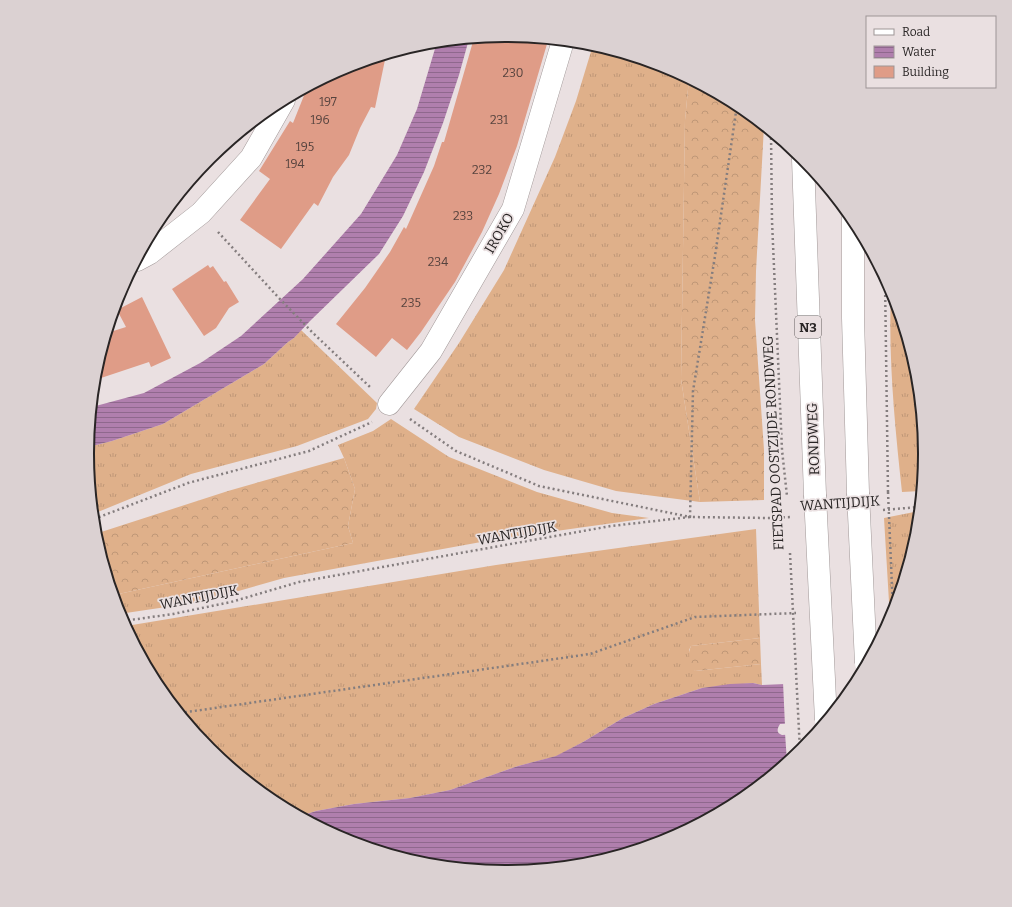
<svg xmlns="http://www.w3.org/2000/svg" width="1012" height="907" font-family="Bitter,serif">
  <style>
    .grass { fill: url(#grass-tufts) }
    .forest { fill: url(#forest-crowns) }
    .water { fill: url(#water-rules) }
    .pier { fill: #eae0e1 }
    .building { fill: #df9c87 }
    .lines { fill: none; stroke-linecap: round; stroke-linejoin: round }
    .minor-casing { stroke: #a19898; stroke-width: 23 }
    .major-casing { stroke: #a19898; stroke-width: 23 }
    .path { stroke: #847d7e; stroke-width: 2.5; stroke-dasharray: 2 3; stroke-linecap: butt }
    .minor { stroke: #fff; stroke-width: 22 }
    .major { stroke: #fff; stroke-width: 22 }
    .major-bridge-casing { stroke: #a19898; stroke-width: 23; stroke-linecap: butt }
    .path-bridge { stroke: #847d7e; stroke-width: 2.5; stroke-dasharray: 2 3; stroke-linecap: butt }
    .major-bridge { stroke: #fff; stroke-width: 22 }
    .labels { text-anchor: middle; stroke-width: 3.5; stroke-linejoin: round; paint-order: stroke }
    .number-label { font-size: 12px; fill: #56433e }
    .shield { fill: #eae0e1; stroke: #635d5d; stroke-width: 1 }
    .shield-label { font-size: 13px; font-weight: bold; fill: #292525 }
    .street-label { font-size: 14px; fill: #292525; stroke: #eae0e1 }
    .rim { fill: none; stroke: #292525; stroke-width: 2 }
  </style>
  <defs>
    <pattern id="grass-tufts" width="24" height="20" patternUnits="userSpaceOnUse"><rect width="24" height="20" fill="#dfb08a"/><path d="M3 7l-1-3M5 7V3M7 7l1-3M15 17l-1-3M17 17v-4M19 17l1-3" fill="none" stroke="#bf9777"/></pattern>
    <pattern id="forest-crowns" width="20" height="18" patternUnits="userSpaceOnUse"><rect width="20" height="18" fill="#dfb08a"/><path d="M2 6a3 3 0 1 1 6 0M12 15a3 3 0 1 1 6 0" fill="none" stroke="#bf9777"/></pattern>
    <pattern id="water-rules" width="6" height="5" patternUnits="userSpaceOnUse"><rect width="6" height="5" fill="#b07fad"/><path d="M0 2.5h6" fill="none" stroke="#8f688d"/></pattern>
  </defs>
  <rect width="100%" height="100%" fill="#eae0e1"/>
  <!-- grass -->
  <path class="grass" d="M 593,45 L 666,67 L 689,79 L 685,120 L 681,379 L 700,502 L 616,491 L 544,470 L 459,437 L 414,409 L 459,343 L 504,270 L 555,157 L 576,101 Z
    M 891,291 L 917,372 L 924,454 L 921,491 L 902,492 C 895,426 888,358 891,291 Z
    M 301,330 L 377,403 L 376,409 L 368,419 L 297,446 L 191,474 L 93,514 L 88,453 L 88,447 L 112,441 L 163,424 L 264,364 L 288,342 L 294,338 Z
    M 391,419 L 449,457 L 537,492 L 612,513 L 649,518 L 492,540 L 284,578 L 200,602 L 119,614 L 114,595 L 353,543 L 348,526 L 355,489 L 344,458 L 338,445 L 373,431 Z
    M 919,511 L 916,535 L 893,614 L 890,619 L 884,518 Z
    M 756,529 L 760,638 L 691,646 L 689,650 L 695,671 L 761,664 L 762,685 L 753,683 L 702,688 L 654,704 L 623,718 L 583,742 L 557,756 L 518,766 L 450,790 L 410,798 L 354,804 L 316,811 L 301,816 L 273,801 L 210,749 L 158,686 L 126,626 L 496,565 Z"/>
  <!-- forest -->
  <path class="forest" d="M 689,79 L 739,106 L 764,126 L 756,271 L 755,320 L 764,450 L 764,500 L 700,502 L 681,379 L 685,120 Z
    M 344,458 L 355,489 L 348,526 L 353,543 L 114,595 L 95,534 L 228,491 Z
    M 760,638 L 761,664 L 695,671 C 690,664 687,654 691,646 Z"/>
  <!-- water -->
  <path class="water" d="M 469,39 L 459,75 L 443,123 L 424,172 L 403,216 L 379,254 L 310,321 L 294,338 L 288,342 L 264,364 L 163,424 L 112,441 L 88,447 L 92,407 L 144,393 L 202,362 L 241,336 L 303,279 L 361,214 L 397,155 L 417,109 L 437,42 Z
    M 753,683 L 762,685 L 785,684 L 854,686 L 824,722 L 780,724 C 777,729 776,733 782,735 L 815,733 L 802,750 L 738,802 L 666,840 L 587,864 L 506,872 L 424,864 L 346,840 L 301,816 L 316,811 L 354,804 L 410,798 L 450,790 L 518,766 L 556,756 L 583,742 L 623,718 L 654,704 L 702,688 L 730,684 Z"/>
  <!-- pier -->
  <path class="pier" d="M 858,679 L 854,686 L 822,724 L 785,726 L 783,682 Z
    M 816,732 L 802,750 L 787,762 L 785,733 Z"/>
  <!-- building -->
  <path class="building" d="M 506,35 L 520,36 L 547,44 L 517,146 L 499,194 L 482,232 L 455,282 L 421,332 L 407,350 L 392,338 L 376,357 L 336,324 L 365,288 L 390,252 L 404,227 L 406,229 L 434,166 L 442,142 L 444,142 L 474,38 Z
    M 386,55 L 375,108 L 371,107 L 360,128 L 349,155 L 333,177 L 318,206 L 314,203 L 281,249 L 240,220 L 270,179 L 259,171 L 290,121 L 293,123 L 307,88 L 346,67 Z
    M 208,265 L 210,268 L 213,266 L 224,282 L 226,281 L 239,302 L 229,308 L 216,328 L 204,336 L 172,289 Z
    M 142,297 L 171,358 L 151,367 L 149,362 L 95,380 L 96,372 L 107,333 L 126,327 L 117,310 Z"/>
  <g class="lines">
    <!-- minor casing -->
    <g class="minor-casing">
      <path id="minor" d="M 137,260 L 150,253 L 201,213 L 251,158 L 284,100
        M 389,404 L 431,351 L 513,209 L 563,41"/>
    </g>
    <!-- major casing -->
    <g class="major-casing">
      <path id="major" d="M 803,159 L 815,495
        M 853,219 L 853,318 L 858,493"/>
    </g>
    <!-- path -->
    <path class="path" d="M 771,133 L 772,221 L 782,450 L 787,496
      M 218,232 L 278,297 L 313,333 L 370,387
      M 885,280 L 888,492
      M 410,419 L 456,451 L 539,486 L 690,517 L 693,391 L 715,256 L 737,105
      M 883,510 L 919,507
      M 94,519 L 188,483 L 309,451 L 372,422
      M 123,621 L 173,614 L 231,602 L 299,582 L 611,526 L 690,517 L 769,518 L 791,517
      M 180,713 L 590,654 L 695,617 L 796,613"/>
    <!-- minor -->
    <use href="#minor" class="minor"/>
    <!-- major -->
    <use href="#major" class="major"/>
    <!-- major-bridge casing -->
    <g class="major-bridge-casing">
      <path id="major-bridge" d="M 858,493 L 866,663
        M 815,495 L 826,720"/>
    </g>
    <!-- path-bridge -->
    <path class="path-bridge" d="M 888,492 L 893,611
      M 790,553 L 800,751"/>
    <!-- major-bridge -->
    <use href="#major-bridge" class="major-bridge"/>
  </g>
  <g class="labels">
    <!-- number labels -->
    <g class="number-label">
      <text x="513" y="77">230</text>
      <text x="328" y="106">197</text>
      <text x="320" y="124">196</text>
      <text x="499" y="124">231</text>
      <text x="305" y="151">195</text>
      <text x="295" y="168">194</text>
      <text x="482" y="174">232</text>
      <text x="463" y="220">233</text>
      <text x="438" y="266">234</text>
      <text x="411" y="307">235</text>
    </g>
    <!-- shield labels -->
    <rect class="shield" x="795" y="316" width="26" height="22" rx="3"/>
    <g class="shield-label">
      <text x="808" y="332">N3</text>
    </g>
    <!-- street labels -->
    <g class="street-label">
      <text transform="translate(499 233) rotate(-60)" y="5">IROKO</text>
      <text transform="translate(813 439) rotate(-92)" y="5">RONDWEG</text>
      <text transform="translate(773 443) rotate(-93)" y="5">FIETSPAD OOSTZIJDE RONDWEG</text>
      <text transform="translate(840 503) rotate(-4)" y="5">WANTIJDIJK</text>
      <text transform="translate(517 533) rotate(-10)" y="5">WANTIJDIJK</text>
      <text transform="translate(199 597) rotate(-11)" y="5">WANTIJDIJK</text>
    </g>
  </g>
  <!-- crop -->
  <path d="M0 0H1012V907H0ZM505 42H507A411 411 0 0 1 918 453V454A411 411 0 0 1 507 865H505A411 411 0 0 1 94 454V453A411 411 0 0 1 505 42Z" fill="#dbd1d2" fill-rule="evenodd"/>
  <path class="rim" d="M505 42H507A411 411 0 0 1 918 453V454A411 411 0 0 1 507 865H505A411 411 0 0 1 94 454V453A411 411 0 0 1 505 42Z"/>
  <!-- legend -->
  <rect x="866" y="16" width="130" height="72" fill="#eae0e1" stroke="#9d9596"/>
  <rect x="874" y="29" width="20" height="6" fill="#ffffff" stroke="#9d9596"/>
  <text x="902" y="36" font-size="12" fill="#292525">Road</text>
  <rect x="874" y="46" width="20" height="12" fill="url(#water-rules)" stroke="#9d9596"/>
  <text x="902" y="56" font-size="12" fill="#292525">Water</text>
  <rect x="874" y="66" width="20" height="12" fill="#df9c87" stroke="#9d9596"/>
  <text x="902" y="76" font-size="12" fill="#292525">Building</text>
</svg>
